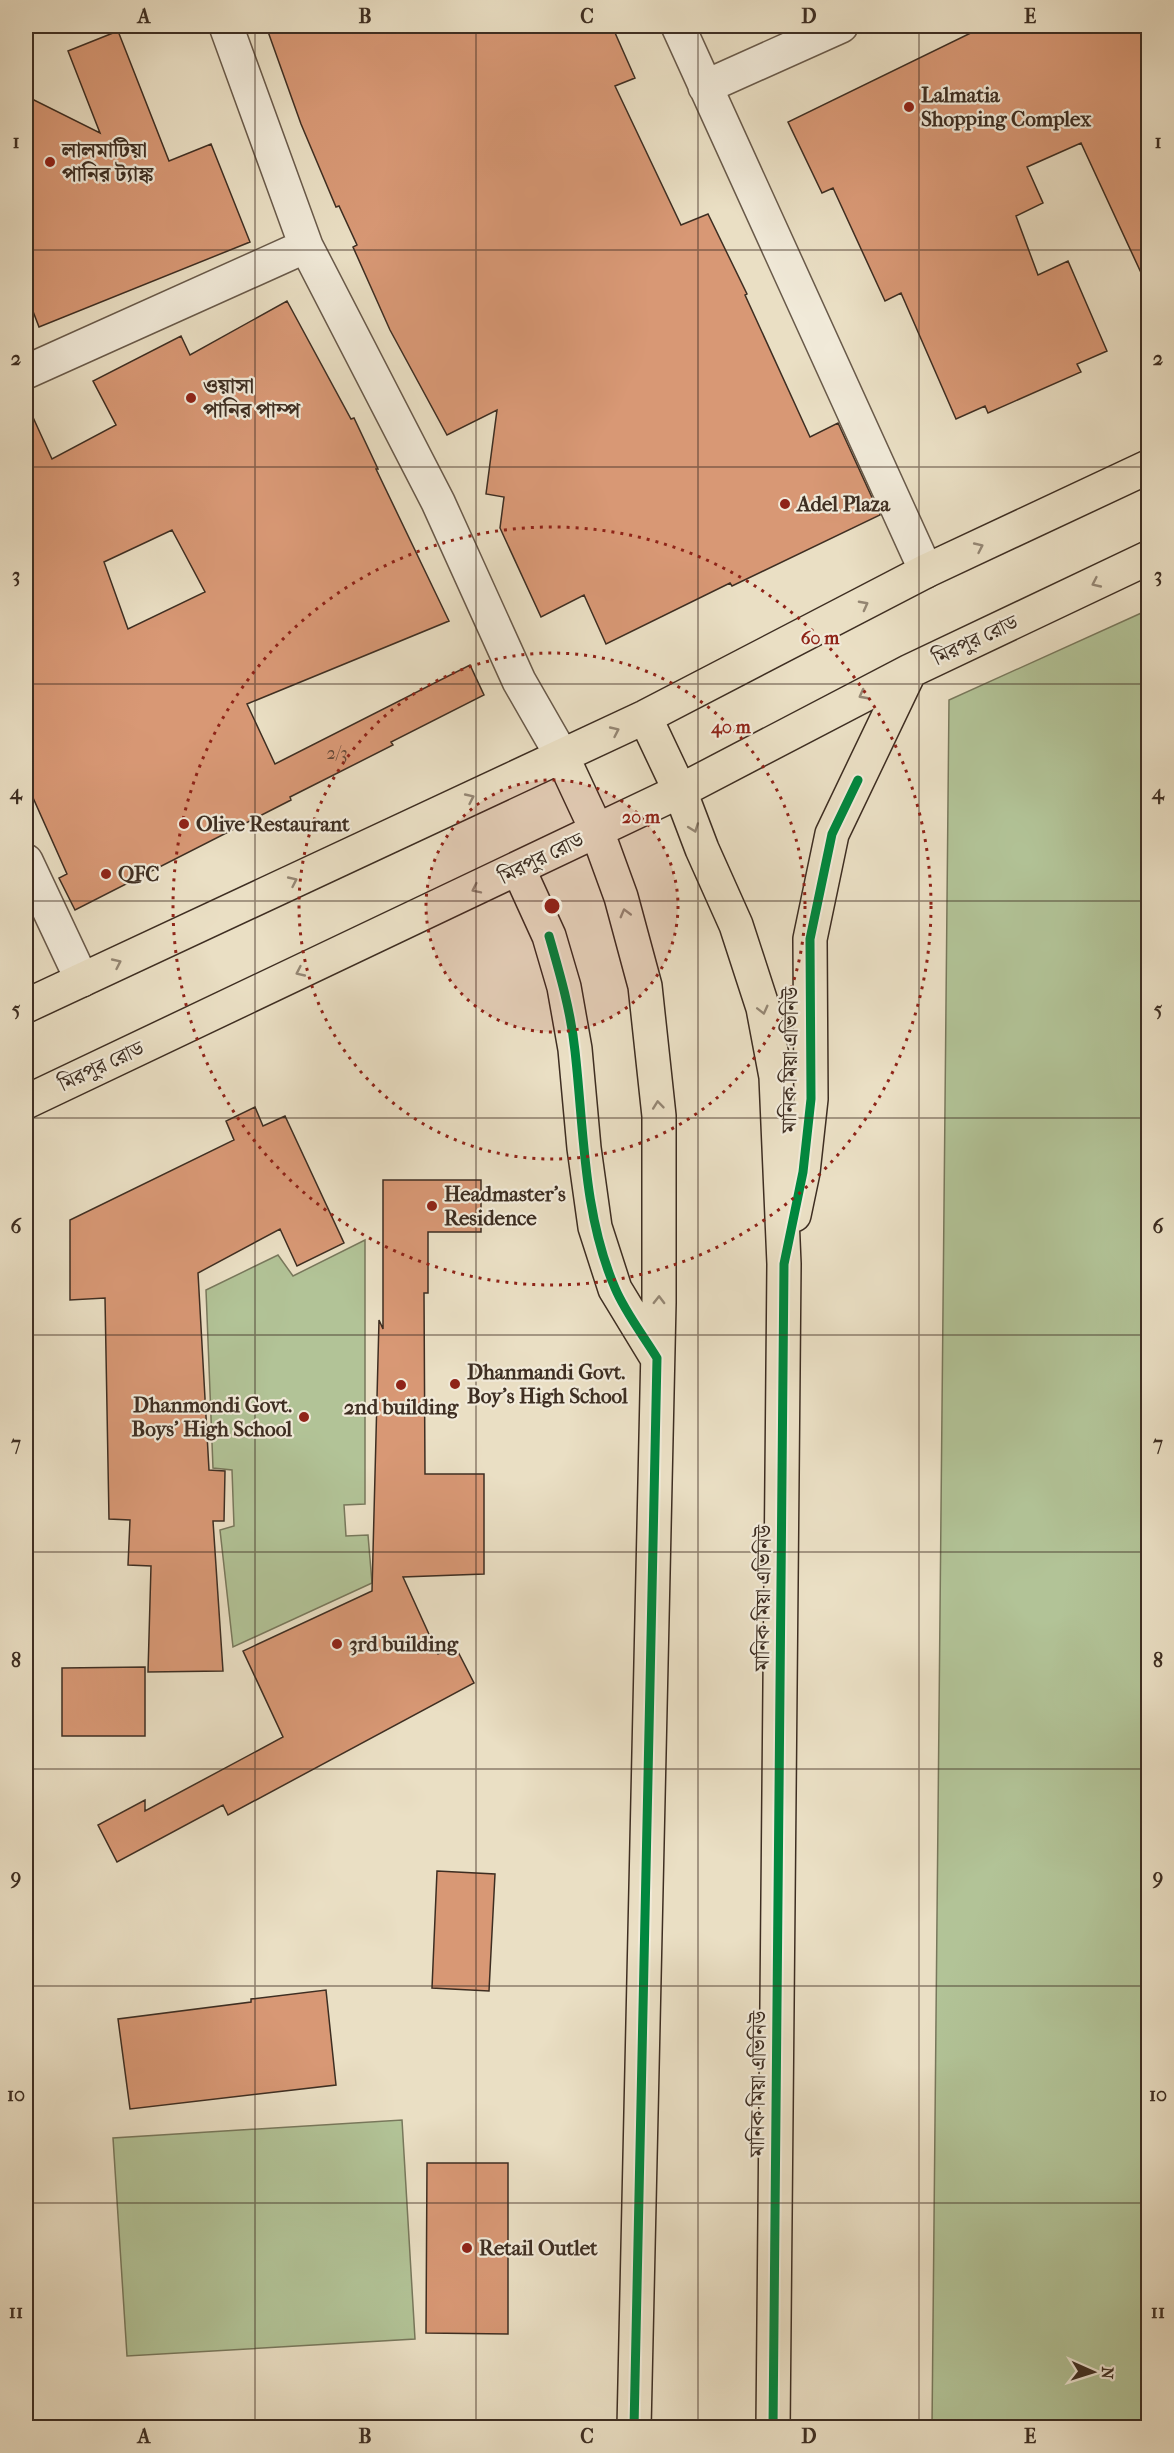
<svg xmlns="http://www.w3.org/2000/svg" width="1174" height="2453" font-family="'IM FELL French Canon','Noto Serif Bengali',serif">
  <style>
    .green { fill: #b2c397; stroke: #78785c; stroke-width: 1.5 }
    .building { fill: #d89875; stroke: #3e2e22; stroke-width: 1.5; fill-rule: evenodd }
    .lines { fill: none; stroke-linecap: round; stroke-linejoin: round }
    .minor-casing { stroke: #695a4a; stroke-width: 36 }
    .highway-casing { stroke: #3e2e22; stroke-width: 36 }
    .minor { stroke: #f1ead9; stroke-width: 33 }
    .highway { stroke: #eadfc4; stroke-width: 33 }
    .cycleway-casing { stroke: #f1ead9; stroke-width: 13 }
    .cycleway { stroke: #00873e; stroke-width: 9 }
    .oneway { stroke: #948673 }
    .grid { fill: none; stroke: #3e2e22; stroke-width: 1.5; stroke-opacity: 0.55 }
    .ring { fill: none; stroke: #8f2418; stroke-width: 3; stroke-dasharray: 3 6 }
    .poi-dot { fill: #8f2418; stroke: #f1ead9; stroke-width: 2 }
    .labels { text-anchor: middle; stroke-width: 4.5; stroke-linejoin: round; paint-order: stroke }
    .number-label { font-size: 18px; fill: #644837 }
    .poi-label { font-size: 21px; font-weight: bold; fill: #3e2e22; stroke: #f1ead9; text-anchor: start }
    .street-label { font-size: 21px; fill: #3e2e22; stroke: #f1ead9 }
    .centre { fill: #8f2418; stroke: #f1ead9; stroke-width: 3 }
    .ring-label { font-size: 18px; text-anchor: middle; font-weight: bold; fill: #8f2418; stroke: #f1ead9; stroke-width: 4.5; stroke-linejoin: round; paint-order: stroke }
    .neatline { fill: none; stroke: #3e2e22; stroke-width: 2 }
    .grid-label { font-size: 20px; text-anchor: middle; font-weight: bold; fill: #3e2e22 }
  </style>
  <rect width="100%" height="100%" fill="#eadfc4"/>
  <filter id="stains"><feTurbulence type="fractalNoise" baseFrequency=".00333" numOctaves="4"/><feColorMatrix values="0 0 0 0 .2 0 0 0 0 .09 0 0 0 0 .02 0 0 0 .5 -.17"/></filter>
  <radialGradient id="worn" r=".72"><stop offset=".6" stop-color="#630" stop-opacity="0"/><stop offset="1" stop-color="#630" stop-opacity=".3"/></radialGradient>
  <!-- green -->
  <path class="green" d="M 1148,610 L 1148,2427 L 932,2427 L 949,700 Z
    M 365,1240 L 365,1504 L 344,1505 L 346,1536 L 368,1535 L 372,1583 L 233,1647 L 220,1530 L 234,1526 L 232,1470 L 213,1468 L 206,1290 L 278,1255 L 293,1276 Z
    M 402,2120 L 415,2339 L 127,2356 L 113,2138 Z"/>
  <!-- building -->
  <path class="building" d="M 266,26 L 612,26 L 635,78 L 615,86 L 681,225 L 708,214 L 747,294 L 745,295 L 810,437 L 838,423 L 880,515 L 732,586 L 730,583 L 606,644 L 584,595 L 541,617 L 500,528 L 504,497 L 486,494 L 497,410 L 447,435 L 390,330 L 353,247 L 357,245 L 339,206 L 336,207 L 301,124 Z
    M 985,26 L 1149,26 L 1149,290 L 1081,143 L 1027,167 L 1043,203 L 1016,216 L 1038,275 L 1068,261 L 1107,351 L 1077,364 L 1081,372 L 988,413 L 985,406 L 956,419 L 901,293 L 885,301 L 833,188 L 822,193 L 788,122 Z
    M 118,31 L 169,161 L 211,144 L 250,242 L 39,327 L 26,293 L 26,96 L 100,133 L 68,51 Z
    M 287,301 L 351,419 L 354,418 L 378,469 L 376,469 L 449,621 L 247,704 L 275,764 L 470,665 L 484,695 L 391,742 L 393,745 L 290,797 L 291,800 L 75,910 L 59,878 L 67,874 L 26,782 L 26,402 L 52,459 L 116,425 L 93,381 L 181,336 L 190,355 ZM 172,530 L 205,592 L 128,629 L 104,562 Z
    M 255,1107 L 263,1126 L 285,1116 L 344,1243 L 297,1266 L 280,1229 L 198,1273 L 209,1470 L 225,1471 L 224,1521 L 213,1521 L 223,1671 L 148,1672 L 151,1566 L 128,1565 L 130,1520 L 109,1519 L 105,1298 L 70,1300 L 70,1220 L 234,1140 L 226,1121 Z
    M 383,1180 L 481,1180 L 481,1232 L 428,1232 L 428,1293 L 424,1293 L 425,1474 L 484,1474 L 484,1574 L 403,1577 L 438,1654 L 455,1646 L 474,1683 L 228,1815 L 223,1805 L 117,1862 L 98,1825 L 145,1800 L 145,1811 L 283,1737 L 243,1651 L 372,1591 L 379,1320 L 383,1329 Z
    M 145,1667 L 145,1736 L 62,1736 L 62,1668 Z
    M 437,1871 L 495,1874 L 489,1991 L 432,1988 Z
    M 326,1990 L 336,2085 L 130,2109 L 118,2019 L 251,2002 L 251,1999 Z
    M 427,2163 L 508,2163 L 508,2334 L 426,2333 Z"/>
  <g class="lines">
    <!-- minor casing -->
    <g class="minor-casing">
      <path id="minor" d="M 226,26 L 306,246 L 438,502 L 519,681 L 562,756
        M 678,26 L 926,571
        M 705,87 L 841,26
        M 26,372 L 306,246
        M 26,861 L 82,980"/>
    </g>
    <!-- highway casing -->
    <g class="highway-casing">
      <path id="highway" d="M 645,717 L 680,791 L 702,849 L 736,925 L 763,1008 L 776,1077 L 784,1264 L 773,2428
        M 562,756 L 597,831 L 621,897 L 645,986 L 659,1116 L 659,1303 L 634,2428
        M 518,868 L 549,936 L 564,987 L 575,1049 L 584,1148 L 595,1227 L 615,1289 L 657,1358
        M 26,1006 L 645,717 L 926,571 L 1148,467
        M 26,1102 L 680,791 L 910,671 L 1148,558
        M 794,1215 L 803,1172 L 811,1099 L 810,939 L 832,834 L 910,671"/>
    </g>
    <!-- minor -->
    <use href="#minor" class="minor"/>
    <!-- highway -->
    <use href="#highway" class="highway"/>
    <!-- cycleway casing -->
    <g class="cycleway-casing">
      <path id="cycleway" d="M 549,936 C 560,974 571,1012 575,1051 C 584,1130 583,1214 615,1288 C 625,1312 643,1335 657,1358 L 634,2428
        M 773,2428 L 784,1264 L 803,1172 L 811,1099 L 810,939 L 832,834 L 858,780"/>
    </g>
    <!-- cycleway -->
    <use href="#cycleway" class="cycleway"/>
  </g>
  <!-- one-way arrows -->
  <defs><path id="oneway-chevron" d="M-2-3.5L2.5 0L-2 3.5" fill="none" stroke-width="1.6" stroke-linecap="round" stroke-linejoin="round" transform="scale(1.5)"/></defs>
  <g class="oneway">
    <use href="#oneway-chevron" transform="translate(979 547) rotate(-25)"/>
    <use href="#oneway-chevron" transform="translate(1096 583) rotate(155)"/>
    <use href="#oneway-chevron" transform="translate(864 605) rotate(-28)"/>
    <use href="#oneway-chevron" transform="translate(863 695) rotate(152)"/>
    <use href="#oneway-chevron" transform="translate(615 731) rotate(-25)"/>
    <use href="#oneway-chevron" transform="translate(470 798) rotate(-25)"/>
    <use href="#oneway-chevron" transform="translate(694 828) rotate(70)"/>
    <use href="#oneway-chevron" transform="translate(293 881) rotate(-25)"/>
    <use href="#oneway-chevron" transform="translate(476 889) rotate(154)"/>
    <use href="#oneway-chevron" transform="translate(625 913) rotate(-105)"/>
    <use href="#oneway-chevron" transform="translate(117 963) rotate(-25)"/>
    <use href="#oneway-chevron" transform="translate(300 972) rotate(155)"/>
    <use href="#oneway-chevron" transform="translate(763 1010) rotate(76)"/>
    <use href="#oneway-chevron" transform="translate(658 1105) rotate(-96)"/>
    <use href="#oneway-chevron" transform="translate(659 1300) rotate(-89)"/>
  </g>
  <!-- grid -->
  <path class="grid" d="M 255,26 L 255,2428M 476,26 L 476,2428M 698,26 L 698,2428M 919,26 L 919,2428M 26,250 L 1148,250M 26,467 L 1148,467M 26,684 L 1148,684M 26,901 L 1148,901M 26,1118 L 1148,1118M 26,1335 L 1148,1335M 26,1552 L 1148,1552M 26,1769 L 1148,1769M 26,1986 L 1148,1986M 26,2203 L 1148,2203"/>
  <!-- distance rings -->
  <circle cx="552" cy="906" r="126" fill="#8f2418" fill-opacity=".12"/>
  <g class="ring">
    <circle cx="552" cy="906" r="126"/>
    <circle cx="552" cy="906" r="253"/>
    <circle cx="552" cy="906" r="379"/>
  </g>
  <!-- markers -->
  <g class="poi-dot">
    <circle cx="909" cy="107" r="6"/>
    <circle cx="50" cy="162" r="6"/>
    <circle cx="191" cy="398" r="6"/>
    <circle cx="785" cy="504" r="6"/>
    <circle cx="184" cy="824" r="6"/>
    <circle cx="106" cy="874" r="6"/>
    <circle cx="432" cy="1206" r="6"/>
    <circle cx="455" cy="1384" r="6"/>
    <circle cx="401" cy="1385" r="6"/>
    <circle cx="304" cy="1417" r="6"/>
    <circle cx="337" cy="1644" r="6"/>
    <circle cx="467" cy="2248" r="6"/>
  </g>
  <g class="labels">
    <!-- number labels -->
    <g class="number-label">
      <text x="337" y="759">2/3</text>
    </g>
    <!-- poi labels -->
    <g class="poi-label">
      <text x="921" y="102">Lalmatia<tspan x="921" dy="24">Shopping Complex</tspan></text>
      <text x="62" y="157">লালমাটিয়া<tspan x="62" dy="24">পানির ট্যাঙ্ক</tspan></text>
      <text x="203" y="393">ওয়াসা<tspan x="203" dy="24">পানির পাম্প</tspan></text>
      <text x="797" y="511">Adel Plaza</text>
      <text x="196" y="831">Olive Restaurant</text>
      <text x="118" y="881">QFC</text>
      <text x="444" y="1201">Headmaster's<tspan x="444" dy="24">Residence</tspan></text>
      <text x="467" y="1379">Dhanmandi Govt.<tspan x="467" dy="24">Boy's High School</tspan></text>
      <text x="292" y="1412" text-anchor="end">Dhanmondi Govt.<tspan x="292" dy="24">Boys' High School</tspan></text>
      <text x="401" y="1414" text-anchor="middle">2nd building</text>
      <text x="349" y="1651">3rd building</text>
      <text x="479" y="2255">Retail Outlet</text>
    </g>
    <!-- street labels -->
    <g class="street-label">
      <text transform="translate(975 640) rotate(-25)" y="7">মিরপুর রোড</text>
      <text transform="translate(541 858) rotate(-26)" y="7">মিরপুর রোড</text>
      <text transform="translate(790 1060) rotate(-89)" y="7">মানিক মিয়া এভিনিউ</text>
      <text transform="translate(101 1066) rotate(-25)" y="7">মিরপুর রোড</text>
      <text transform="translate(763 1598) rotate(-89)" y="7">মানিক মিয়া এভিনিউ</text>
      <text transform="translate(758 2084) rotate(-89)" y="7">মানিক মিয়া এভিনিউ</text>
    </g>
  </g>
  <circle cx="552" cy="906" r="9" class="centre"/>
  <g class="ring-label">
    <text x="820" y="644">60 m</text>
    <text x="731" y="733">40 m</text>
    <text x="641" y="823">20 m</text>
  </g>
  <!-- margin -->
  <rect width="1174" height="2453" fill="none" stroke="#eadfc4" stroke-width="66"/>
  <!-- north arrow -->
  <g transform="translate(1093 2372) rotate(93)" stroke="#f1ead9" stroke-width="4.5" paint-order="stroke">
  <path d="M0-4.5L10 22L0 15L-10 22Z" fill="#3e2e22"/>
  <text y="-9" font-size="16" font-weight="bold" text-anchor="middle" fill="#3e2e22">N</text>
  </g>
  <rect x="33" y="33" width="1108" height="2387" class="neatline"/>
  <g class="grid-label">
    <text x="144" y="23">A</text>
    <text x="365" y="23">B</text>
    <text x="587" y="23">C</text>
    <text x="809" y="23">D</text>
    <text x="1030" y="23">E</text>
    <text x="16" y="148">1</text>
    <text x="1158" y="148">1</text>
    <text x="16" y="365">2</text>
    <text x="1158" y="365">2</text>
    <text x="16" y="582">3</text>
    <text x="1158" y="582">3</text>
    <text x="16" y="799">4</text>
    <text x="1158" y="799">4</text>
    <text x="16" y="1016">5</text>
    <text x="1158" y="1016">5</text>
    <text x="16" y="1233">6</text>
    <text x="1158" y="1233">6</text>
    <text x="16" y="1450">7</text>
    <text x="1158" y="1450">7</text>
    <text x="16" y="1667">8</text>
    <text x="1158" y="1667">8</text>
    <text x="16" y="1884">9</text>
    <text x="1158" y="1884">9</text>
    <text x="16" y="2101">10</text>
    <text x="1158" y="2101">10</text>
    <text x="16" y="2318">11</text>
    <text x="1158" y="2318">11</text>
    <text x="144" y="2443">A</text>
    <text x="365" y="2443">B</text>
    <text x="587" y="2443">C</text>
    <text x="809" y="2443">D</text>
    <text x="1030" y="2443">E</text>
  </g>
  <rect width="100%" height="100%" filter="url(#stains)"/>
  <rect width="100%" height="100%" fill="url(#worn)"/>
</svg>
